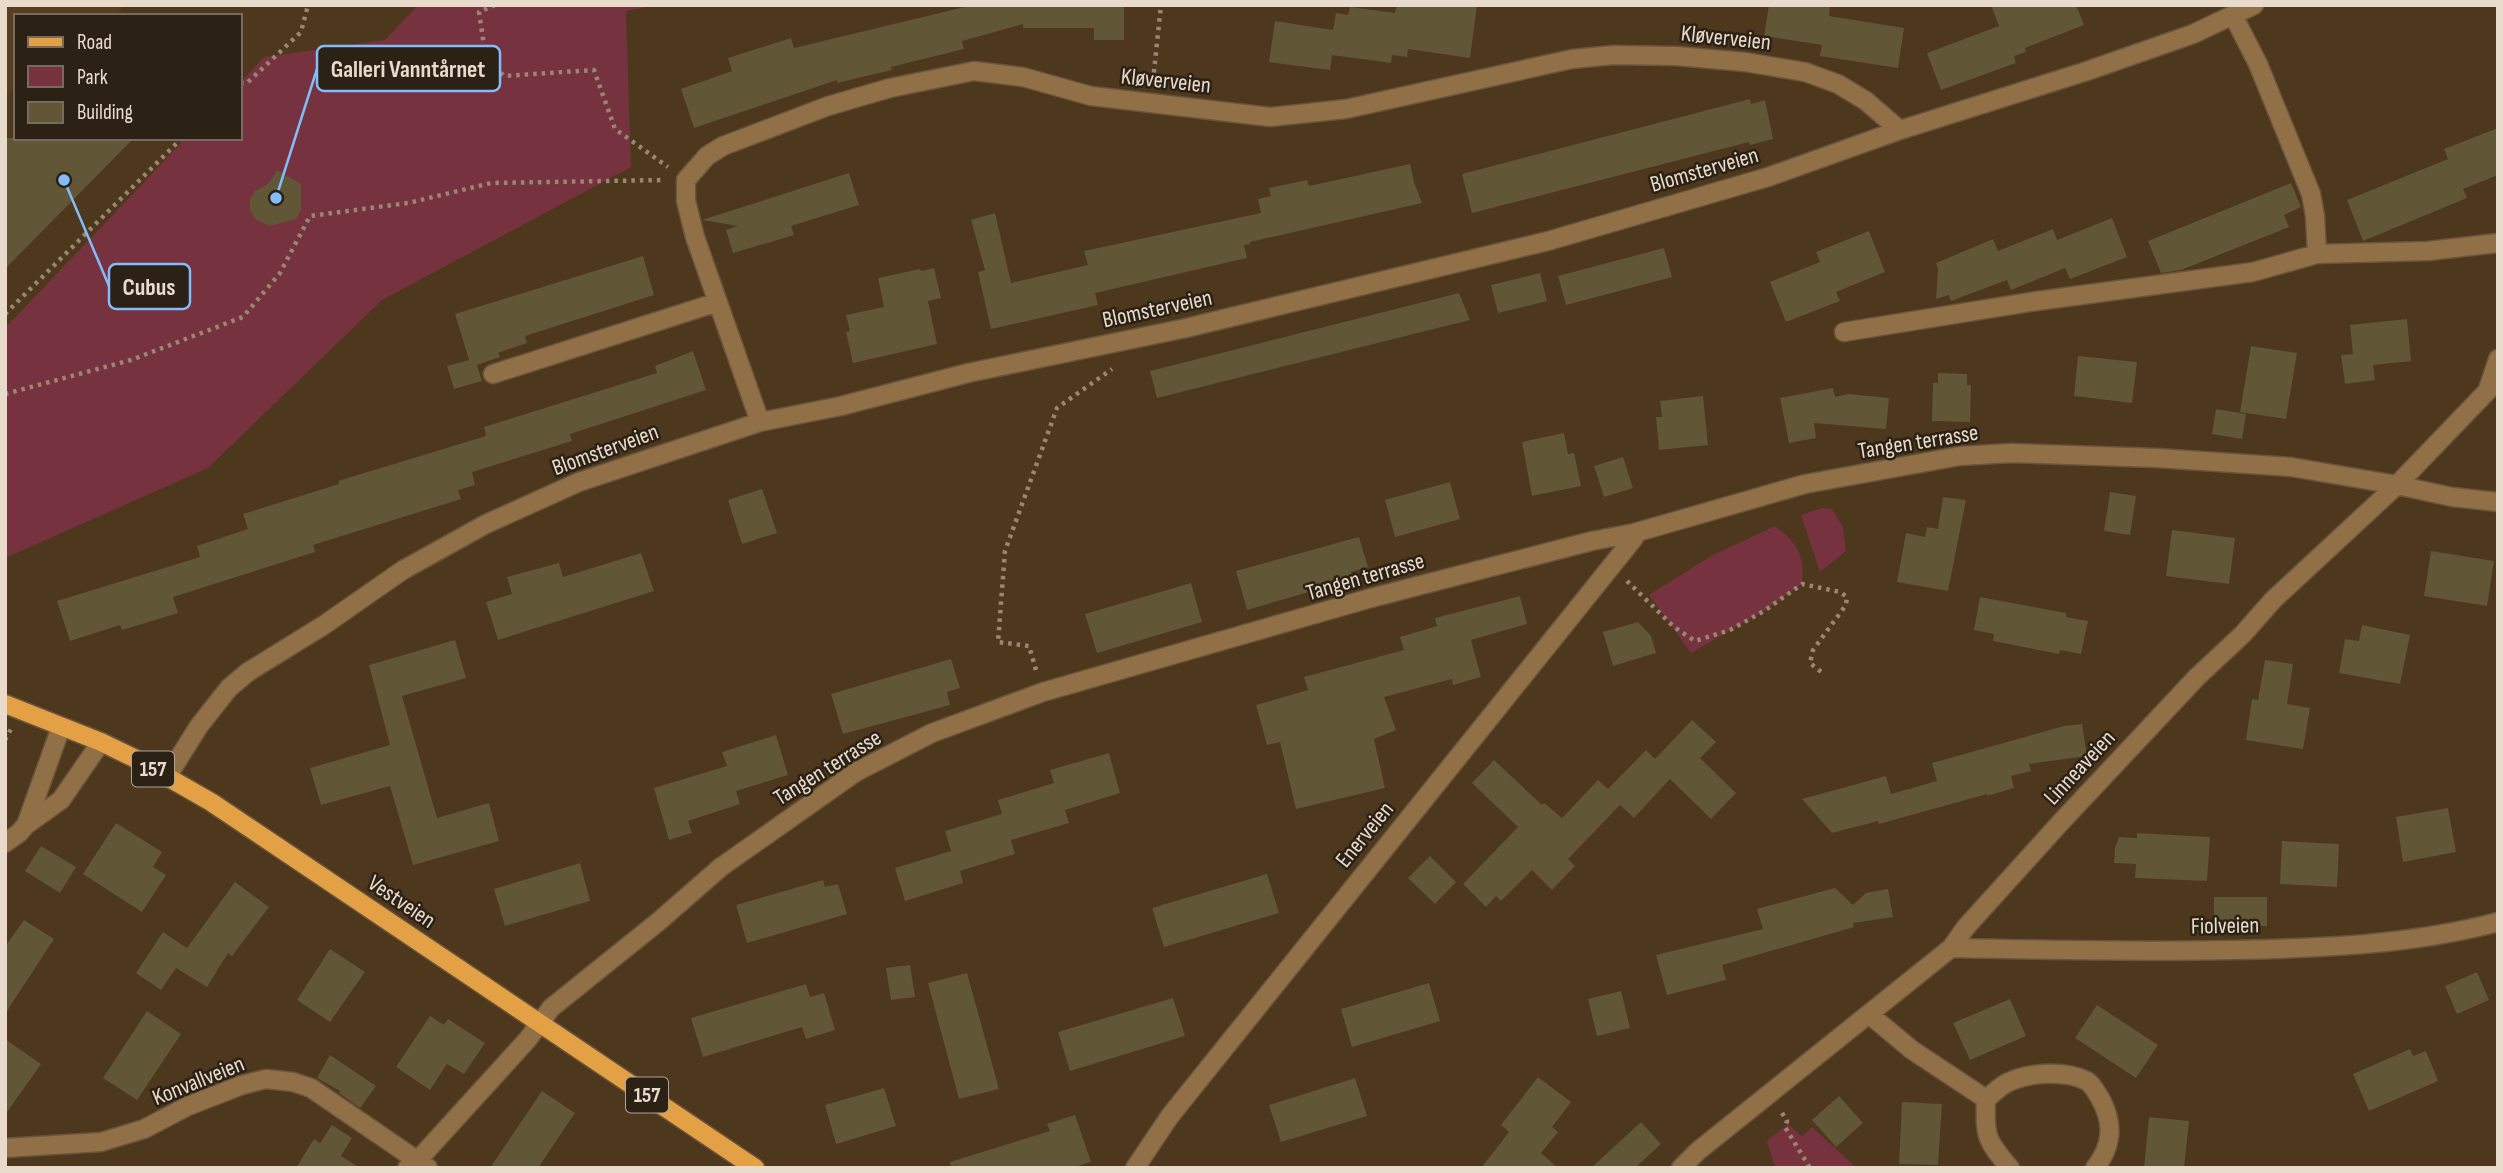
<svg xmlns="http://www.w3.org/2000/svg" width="2503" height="1173" font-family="'Sofia Sans Condensed',sans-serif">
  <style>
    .built { fill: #583e1d }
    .green { fill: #77323f }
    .building { fill: #615635 }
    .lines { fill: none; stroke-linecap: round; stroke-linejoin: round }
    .minor-casing { stroke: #69553c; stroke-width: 21 }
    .major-casing { stroke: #69553c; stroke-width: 21 }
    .path { stroke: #998772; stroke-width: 4.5; stroke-dasharray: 3.5 5; stroke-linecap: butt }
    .minor { stroke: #917047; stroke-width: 18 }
    .major { stroke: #e4a045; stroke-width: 18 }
    .labels { text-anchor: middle; stroke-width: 5; stroke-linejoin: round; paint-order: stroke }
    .shield { fill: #2b2115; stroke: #b0a395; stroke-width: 2 }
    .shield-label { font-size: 21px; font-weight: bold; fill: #e9dbcc }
    .street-label { font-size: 23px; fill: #e9dbcc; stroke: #2b2115 }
    .leader { fill: none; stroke: #82bcfa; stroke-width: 2.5 }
    .callout-dot { fill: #82bcfa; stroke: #2b2115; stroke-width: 2.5 }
    .callout { fill: #2b2115; stroke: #82bcfa; stroke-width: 2.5 }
    .callout-label { font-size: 24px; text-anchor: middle; font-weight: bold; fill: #e9dbcc }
  </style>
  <rect width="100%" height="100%" fill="#4d371d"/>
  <!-- built -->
  <path class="built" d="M 5,5 L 126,5 L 115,16 L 16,16 L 16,87 L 5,97 Z"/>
  <!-- green -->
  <path class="green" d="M 418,5 L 657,5 L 626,11 L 631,167 L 382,300 L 208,468 L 5,558 L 5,328 L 186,138 L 240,138 L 240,83 L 264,57 L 385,40 Z
    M 1822,508 L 1832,509 L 1843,527 L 1846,551 L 1820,572 L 1801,515 Z
    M 1775,526 C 1798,543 1805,556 1802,584 L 1764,611 L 1691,653 L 1649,595 L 1711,556 Z
    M 1788,1124 L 1802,1136 L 1812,1127 L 1857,1168 L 1775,1168 L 1767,1141 Z"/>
  <!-- building -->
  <path class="building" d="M 973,5 L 1124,5 L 1124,40 L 1094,40 L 1094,28 L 1023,28 L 1023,24 L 962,41 L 964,49 L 891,67 L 892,70 L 837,83 L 837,80 L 694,128 L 681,89 L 732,71 L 728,58 L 791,38 L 794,48 Z
    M 1397,5 L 1477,5 L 1470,58 L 1408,49 L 1407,57 L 1392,55 L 1391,63 L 1332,55 L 1330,70 L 1269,62 L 1275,21 L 1333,30 L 1336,13 L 1348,15 L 1350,7 L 1395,13 Z
    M 1769,5 L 1830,5 L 1829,16 L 1904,28 L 1898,68 L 1820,56 L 1822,45 L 1764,36 Z
    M 1991,5 L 2076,5 L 2084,25 L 2025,48 L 2026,52 L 2014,56 L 2016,63 L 1941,90 L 1927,53 L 1999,26 Z
    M 1750,99 L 1751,104 L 1765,100 L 1773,139 L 1750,145 L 1749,142 L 1472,213 L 1462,174 Z
    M 2498,128 L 2498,175 L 2463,189 L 2467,198 L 2363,241 L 2347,200 L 2448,159 L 2444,149 Z
    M 5,138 L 134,138 L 5,269 Z
    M 1410,164 L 1414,182 L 1422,203 L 1250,242 L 1250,244 L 1244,245 L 1247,258 L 1095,293 L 1098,305 L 991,329 L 978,272 L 985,270 L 971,220 L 995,213 L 1011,283 L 1088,265 L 1084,251 L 1261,213 L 1258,199 L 1271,196 L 1269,188 L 1307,180 L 1309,186 Z
    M 277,170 L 301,184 L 301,209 L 296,219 L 269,226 L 255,219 L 250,210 L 250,200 L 255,191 L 269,183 Z
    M 849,173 L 859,205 L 791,226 L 794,235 L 733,253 L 726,230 L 738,226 L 702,220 Z
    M 2291,183 L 2301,207 L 2284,215 L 2289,227 L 2181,270 L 2161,273 L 2148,241 Z
    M 2112,218 L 2127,257 L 2070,279 L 2065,268 L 2011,290 L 2007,280 L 1951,301 L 1949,295 L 1936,299 L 1938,269 L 1936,263 L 1993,239 L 1998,251 L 2053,229 L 2057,240 Z
    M 1869,231 L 1885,272 L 1836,292 L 1840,301 L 1786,322 L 1770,282 L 1820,262 L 1816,252 Z
    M 1664,248 L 1672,277 L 1566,305 L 1558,276 Z
    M 643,256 L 654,295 L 525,336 L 527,343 L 498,353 L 500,357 L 477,365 L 482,381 L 454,389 L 447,366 L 469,360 L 455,314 Z
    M 934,268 L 941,298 L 928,301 L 937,344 L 853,363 L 846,332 L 850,331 L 846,315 L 884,307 L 878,278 L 920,269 L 921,271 Z
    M 1540,273 L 1547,301 L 1498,313 L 1491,285 Z
    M 1459,293 L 1470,320 L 1157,398 L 1150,371 Z
    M 2407,319 L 2411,361 L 2373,365 L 2375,380 L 2345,384 L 2341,355 L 2353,354 L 2350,325 Z
    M 2251,346 L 2297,353 L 2286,419 L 2240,412 Z
    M 693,351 L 706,390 L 570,434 L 572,441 L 472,472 L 475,485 L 458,490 L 461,499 L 313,545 L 315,552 L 173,597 L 178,613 L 122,630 L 120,625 L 70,641 L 57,601 L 200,557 L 197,546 L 248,529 L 243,514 L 339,484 L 338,481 L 486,436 L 484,427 L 657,373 L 655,366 Z
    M 2078,356 L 2137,362 L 2132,403 L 2074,396 Z
    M 1938,373 L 1967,374 L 1967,385 L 1971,385 L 1970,422 L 1932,421 L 1933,383 L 1938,383 Z
    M 1833,388 L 1835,397 L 1848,394 L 1889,398 L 1886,429 L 1814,423 L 1816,438 L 1789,443 L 1780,398 Z
    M 1703,396 L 1708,445 L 1659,450 L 1656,417 L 1662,417 L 1660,401 Z
    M 2216,409 L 2246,414 L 2242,439 L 2212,434 Z
    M 1564,433 L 1568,454 L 1574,453 L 1581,486 L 1532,496 L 1522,442 Z
    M 1623,457 L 1633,488 L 1604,497 L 1594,466 Z
    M 1450,482 L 1460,519 L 1395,537 L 1385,500 Z
    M 762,489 L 777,533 L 742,544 L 728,500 Z
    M 2110,492 L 2136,496 L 2130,535 L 2104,531 Z
    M 1943,497 L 1966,500 L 1948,591 L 1897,582 L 1906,533 L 1925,537 L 1927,527 L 1938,529 Z
    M 2172,530 L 2235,538 L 2229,584 L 2166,576 Z
    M 1359,537 L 1368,567 L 1351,572 L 1353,579 L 1247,610 L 1236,571 Z
    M 2431,551 L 2494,561 L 2487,606 L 2424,596 Z
    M 641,553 L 654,591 L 498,640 L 486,602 L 512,594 L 507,577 L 559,563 L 563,577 Z
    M 1191,583 L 1202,622 L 1097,653 L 1085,614 Z
    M 1520,596 L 1527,624 L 1471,640 L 1481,677 L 1453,685 L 1452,679 L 1384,697 L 1396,730 L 1374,739 L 1385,788 L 1296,809 L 1280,742 L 1267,745 L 1256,705 L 1308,690 L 1304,677 L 1404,650 L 1400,637 L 1437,626 L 1435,618 Z
    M 1980,597 L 2066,613 L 2066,617 L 2088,621 L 2081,654 L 2060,650 L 2059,654 L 1993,641 L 1994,634 L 1974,630 Z
    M 1638,622 L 1651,636 L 1656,653 L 1613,666 L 1603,632 Z
    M 2362,625 L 2410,635 L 2400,684 L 2339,673 L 2345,639 L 2359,641 Z
    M 455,640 L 466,678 L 402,696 L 437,818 L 489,803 L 499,841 L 413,865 L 390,786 L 321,805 L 310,768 L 390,745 L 369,665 Z
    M 951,659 L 960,688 L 947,692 L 950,705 L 843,734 L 831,694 Z
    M 2265,660 L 2293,664 L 2287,704 L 2310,708 L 2303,749 L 2246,740 L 2252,699 L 2258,700 Z
    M 1692,720 L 1716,742 L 1700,758 L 1736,793 L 1711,819 L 1670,779 L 1634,818 L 1620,805 L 1568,859 L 1575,866 L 1552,890 L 1532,870 L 1501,901 L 1496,896 L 1486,907 L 1463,884 L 1518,827 L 1472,783 L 1494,760 L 1542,805 L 1544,803 L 1562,818 L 1598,780 L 1608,789 L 1646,750 L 1655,759 Z
    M 2082,724 L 2087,756 L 2029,764 L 2031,771 L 2011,776 L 2014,788 L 1987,796 L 1987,794 L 1879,824 L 1878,821 L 1832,833 L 1802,799 L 1886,776 L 1891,794 L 1937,781 L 1932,763 L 2064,726 Z
    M 776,735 L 788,775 L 736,791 L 740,804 L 688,821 L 692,833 L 669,840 L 654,788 L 727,766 L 722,752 Z
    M 1109,753 L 1120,793 L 1065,810 L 1069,823 L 1011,840 L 1015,854 L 960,871 L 963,883 L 905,901 L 895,868 L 951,851 L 945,831 L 1002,814 L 998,800 L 1054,783 L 1050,770 Z
    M 2448,808 L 2456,852 L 2403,862 L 2396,817 Z
    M 116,823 L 162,852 L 153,867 L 166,875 L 142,912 L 83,874 Z
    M 2137,833 L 2210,837 L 2207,881 L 2135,878 L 2136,864 L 2114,863 L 2115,848 L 2119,837 L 2137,838 Z
    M 2282,841 L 2339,844 L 2337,887 L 2280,884 Z
    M 41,846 L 76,867 L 60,893 L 25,871 Z
    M 1430,856 L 1456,882 L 1435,904 L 1408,878 Z
    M 580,863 L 590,901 L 505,926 L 494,889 Z
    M 1267,874 L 1279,913 L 1164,947 L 1152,908 Z
    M 823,880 L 825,887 L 838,884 L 847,914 L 747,943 L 736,905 Z
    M 235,882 L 269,907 L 232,956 L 228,953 L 207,987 L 176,968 L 161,990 L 136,973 L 163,932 L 187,948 Z
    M 1835,888 L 1853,905 L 1866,893 L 1888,889 L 1893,917 L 1853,923 L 1854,927 L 1722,965 L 1726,980 L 1667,995 L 1656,955 L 1763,929 L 1757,909 Z
    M 2214,897 L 2267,897 L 2267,926 L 2214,926 Z
    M 24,920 L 54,939 L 5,1014 L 5,947 Z
    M 330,949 L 365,972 L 330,1022 L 297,1000 Z
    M 910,965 L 915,997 L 891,1000 L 886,968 Z
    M 2477,972 L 2489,1000 L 2457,1014 L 2445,986 Z
    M 967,973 L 999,1089 L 959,1099 L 928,983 Z
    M 1429,983 L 1440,1021 L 1352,1047 L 1341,1009 Z
    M 806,984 L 810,997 L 824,993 L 835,1030 L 806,1039 L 802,1027 L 703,1057 L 691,1018 Z
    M 1621,991 L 1630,1028 L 1597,1036 L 1588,999 Z
    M 1173,998 L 1185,1036 L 1070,1071 L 1058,1032 Z
    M 2010,999 L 2026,1036 L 1970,1060 L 1953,1023 Z
    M 2097,1005 L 2158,1045 L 2136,1078 L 2075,1038 Z
    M 147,1011 L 181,1034 L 137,1100 L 103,1078 Z
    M 430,1016 L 444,1025 L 448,1019 L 485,1043 L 464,1074 L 447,1064 L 430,1090 L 396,1067 Z
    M 5,1039 L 41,1064 L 5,1115 Z
    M 2410,1049 L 2413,1056 L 2426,1051 L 2438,1081 L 2369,1111 L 2353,1074 Z
    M 330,1055 L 376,1086 L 360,1108 L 339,1093 L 340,1091 L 317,1078 Z
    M 1538,1077 L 1571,1102 L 1552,1127 L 1558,1132 L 1541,1153 L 1558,1168 L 1481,1168 L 1509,1132 L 1501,1125 Z
    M 1355,1078 L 1367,1116 L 1281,1142 L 1269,1105 Z
    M 884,1088 L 896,1126 L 836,1144 L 825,1105 Z
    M 542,1091 L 575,1113 L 538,1168 L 490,1168 Z
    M 1839,1096 L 1863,1123 L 1836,1147 L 1812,1120 Z
    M 1902,1102 L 1942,1104 L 1938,1165 L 1899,1164 Z
    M 1075,1115 L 1091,1162 L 1071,1168 L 951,1168 L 950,1162 L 1050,1131 L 1047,1124 Z
    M 2149,1117 L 2189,1121 L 2184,1168 L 2144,1168 Z
    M 1641,1122 L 1661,1144 L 1635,1168 L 1591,1168 Z
    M 332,1125 L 352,1138 L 341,1156 L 360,1168 L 296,1168 L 314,1139 L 320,1143 Z"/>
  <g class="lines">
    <!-- minor casing -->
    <g class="minor-casing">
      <path id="minor" d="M 2234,17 L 2258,64 L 2311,194 L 2315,216 L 2317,254
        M 1844,332 L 2037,301 L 2253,272 L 2317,254 L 2428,251 L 2498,243
        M 493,374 L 718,302
        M 2488,389 L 2498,359
        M 760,422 L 695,237 L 686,201 L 686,180 L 707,156 L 723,146 L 828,106 L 890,88 L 974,71 L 1023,77 L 1091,96 L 1270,117 L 1346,109 L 1572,59 L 1614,55 L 1676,56 L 1745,62 L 1805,72 L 1838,84 L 1866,101 L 1895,126 L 1897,131
        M 167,777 L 199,726 L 229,688 L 248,672 L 324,625 L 403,570 L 486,524 L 579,482 L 760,422 L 841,406 L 968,373 L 1186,328 L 1548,241 L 1768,177 L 1897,131 L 2087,71 L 2193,34 L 2254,5
        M 26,825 L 61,727
        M 5,843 L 19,833 L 26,825 L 61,800 L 101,742
        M 1951,948 C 2045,950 2139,952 2233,950 C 2322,948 2411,945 2498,922
        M 1870,1015 L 1912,1050 L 1986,1099
        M 1986,1099 C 1993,1094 2000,1086 2007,1083 C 2028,1072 2066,1070 2087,1081 C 2093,1085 2096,1092 2100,1098 C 2114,1123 2113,1145 2095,1168
        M 1986,1099 C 1985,1136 1985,1139 2010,1168
        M 5,1148 L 101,1142 L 144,1129 L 188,1106 L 242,1085 L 266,1079 L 293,1082 L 311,1088 L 428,1168
        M 407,1168 L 418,1160 L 528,1039 L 551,1008 L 658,922 L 721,867 L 856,772 L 932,733 L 1043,692 L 1371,598 L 1592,541 L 1634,533 L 1805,484 L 1960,456 L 2012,453 L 2157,458 L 2291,467 L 2397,485 L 2452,497 L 2498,502
        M 1135,1168 L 1170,1116 L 1634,538 L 1634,533
        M 1681,1168 L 1698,1151 L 1951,948 L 1966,927 L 2061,822 L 2197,677 L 2243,634 L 2273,600 L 2397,485 L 2498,380"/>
    </g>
    <!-- major casing -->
    <g class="major-casing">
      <path id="major" d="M 5,704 L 101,742 L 134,758 L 211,802 L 755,1168"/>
    </g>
    <!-- path -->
    <path class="path" d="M 495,5 L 479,12 L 486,59 L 504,76 L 594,70 L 615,129 L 668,167
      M 1153,81 L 1161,5
      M 240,83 L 247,83 L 301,32 L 308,5
      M 5,314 L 182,138
      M 5,394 L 131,360 L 243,317 L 280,273 L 310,216 L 408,203 L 491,183 L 665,180
      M 1627,581 L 1674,627 L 1695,641 L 1730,630 L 1764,611 L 1802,584 L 1840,592 L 1847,597 L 1846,605 L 1813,650 L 1810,663 L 1825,675
      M 1036,670 L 1029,646 L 998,642 L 1005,551 L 1057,408 L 1112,369
      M 5,740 L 11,729
      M 1782,1113 L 1787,1121 L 1785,1127 L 1810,1168"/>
    <!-- minor -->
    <use href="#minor" class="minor"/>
    <!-- major -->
    <use href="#major" class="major"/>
  </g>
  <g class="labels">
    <!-- shield labels -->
    <g class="shield">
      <rect x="132" y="751.5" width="42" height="35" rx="5"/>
      <rect x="626" y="1077.5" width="42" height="35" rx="5"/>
    </g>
    <g class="shield-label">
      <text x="153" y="776">157</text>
      <text x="647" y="1102">157</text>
    </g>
    <!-- street labels -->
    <g class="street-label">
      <text transform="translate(1726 37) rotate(6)" y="8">Kløverveien</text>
      <text transform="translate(1166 80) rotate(6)" y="8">Kløverveien</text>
      <text transform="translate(1704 169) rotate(-16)" y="8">Blomsterveien</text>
      <text transform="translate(1157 308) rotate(-12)" y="8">Blomsterveien</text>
      <text transform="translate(1918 441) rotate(-9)" y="8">Tangen terrasse</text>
      <text transform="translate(605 449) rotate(-20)" y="8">Blomsterveien</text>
      <text transform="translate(1365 576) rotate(-16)" y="8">Tangen terrasse</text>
      <text transform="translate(827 767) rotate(-32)" y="8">Tangen terrasse</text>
      <text transform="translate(2079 767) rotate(-47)" y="8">Linneaveien</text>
      <text transform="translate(1364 834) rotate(-51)" y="8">Enerveien</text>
      <text transform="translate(402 901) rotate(34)" y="8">Vestveien</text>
      <text transform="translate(2225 925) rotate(-1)" y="8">Fiolveien</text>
      <text transform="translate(198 1080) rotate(-22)" y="8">Konvallveien</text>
    </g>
  </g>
  <!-- callouts -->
  <path class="leader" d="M276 198L317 69M64 180L109 286"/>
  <g class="callout-dot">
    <circle cx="276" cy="198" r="7"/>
    <circle cx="64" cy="180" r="7"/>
  </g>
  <g class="callout">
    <rect x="317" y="46" width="183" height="45" rx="7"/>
    <rect x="109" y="264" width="81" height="45" rx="7"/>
  </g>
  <g class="callout-label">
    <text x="408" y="77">Galleri Vanntårnet</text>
    <text x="149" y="295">Cubus</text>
  </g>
  <!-- border -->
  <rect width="2503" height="1173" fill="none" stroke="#e9dbcc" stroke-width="14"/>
  <!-- legend -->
  <rect x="14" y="14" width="228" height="126" fill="#2b2115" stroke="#776b5e" stroke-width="2"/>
  <rect x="28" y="37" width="35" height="10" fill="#e4a045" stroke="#776b5e" stroke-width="2"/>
  <text x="77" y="49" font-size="21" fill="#e9dbcc">Road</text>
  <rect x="28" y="66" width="35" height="21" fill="#77323f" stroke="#776b5e" stroke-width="2"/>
  <text x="77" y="84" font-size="21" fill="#e9dbcc">Park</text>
  <rect x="28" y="102" width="35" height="21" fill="#615635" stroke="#776b5e" stroke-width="2"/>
  <text x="77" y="119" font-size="21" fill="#e9dbcc">Building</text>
</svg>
